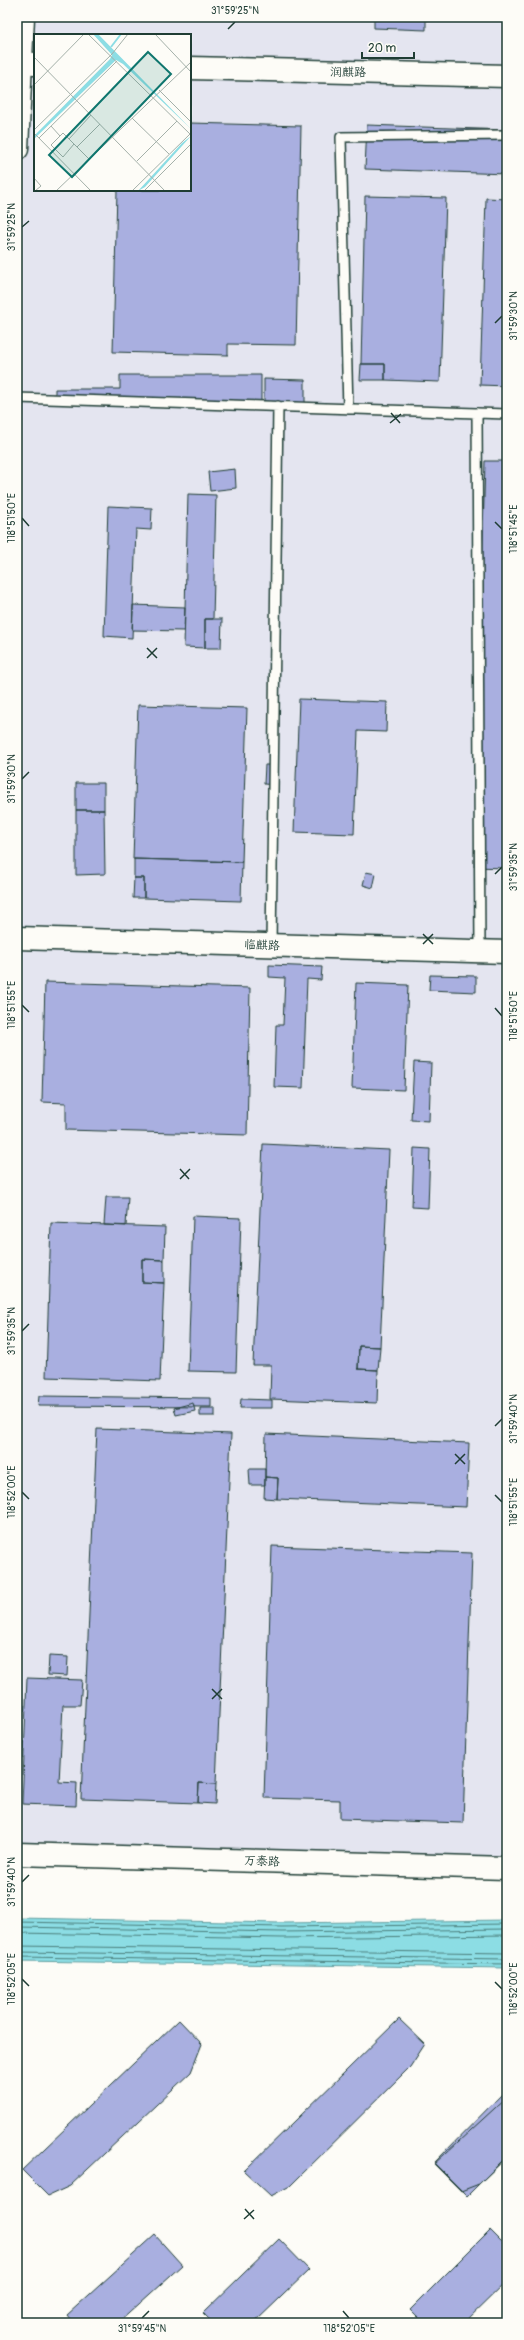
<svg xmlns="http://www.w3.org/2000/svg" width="524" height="2340" font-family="Pangolin,'LXGW WenKai TC',sans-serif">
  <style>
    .built { fill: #e4e5f0; fill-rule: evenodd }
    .water { fill: #8cdde4; stroke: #609d9e }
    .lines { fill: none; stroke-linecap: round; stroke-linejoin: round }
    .shore { stroke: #4b7d7a; stroke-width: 1 }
    .building { fill: #a9afe0; stroke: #1f3d34 }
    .service-casing { stroke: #1f3d34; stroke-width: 12 }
    .tertiary-casing { stroke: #1f3d34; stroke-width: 25 }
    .secondary-casing { stroke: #1f3d34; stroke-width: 25 }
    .service { stroke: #fdfcf7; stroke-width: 9 }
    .tertiary { stroke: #fdfcf7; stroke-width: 22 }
    .secondary { stroke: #fdfcf7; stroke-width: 22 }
    .ticks { fill: none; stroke: #1f3d34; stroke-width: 1.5 }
    .labels { text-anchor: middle; stroke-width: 3; stroke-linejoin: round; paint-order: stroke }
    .street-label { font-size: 12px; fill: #1f3d34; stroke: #fdfcf7 }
    .inset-river { fill: none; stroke: #8cdde4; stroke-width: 2 }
    .inset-road { fill: none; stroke: #a4b0a9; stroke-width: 1 }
    .view { fill: #0f766e; fill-opacity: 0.15; stroke: #0f766e; stroke-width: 2 }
    .inset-edge { fill: none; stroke: #1f3d34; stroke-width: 2 }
    .neatline { fill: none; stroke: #1f3d34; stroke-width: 1.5 }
    .ticks-label { font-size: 10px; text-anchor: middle; fill: #1f3d34 }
  </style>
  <rect width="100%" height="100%" fill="#fdfcf7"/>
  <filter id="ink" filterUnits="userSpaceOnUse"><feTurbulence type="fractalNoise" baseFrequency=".025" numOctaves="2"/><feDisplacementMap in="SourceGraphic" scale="8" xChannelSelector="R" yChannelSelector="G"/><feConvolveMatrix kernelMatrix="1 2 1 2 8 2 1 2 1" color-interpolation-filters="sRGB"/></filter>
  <g filter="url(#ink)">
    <!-- built -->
    <path class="built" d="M 17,17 L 507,17 L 507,1868 L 17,1854 ZM 35,35 L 190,35 L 190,190 L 35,190 Z"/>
    <!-- water -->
    <path class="water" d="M 17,1918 L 282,1923 L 507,1920 L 507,1968 L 17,1961 Z"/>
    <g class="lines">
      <!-- shore -->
      <path class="shore" d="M 17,1922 L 282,1927 L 507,1924
        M 17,1927 L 282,1932 L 507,1929
        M 17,1933 L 282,1938 L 507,1935
        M 17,1946 L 507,1953
        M 17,1952 L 507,1959
        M 17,1957 L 507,1964"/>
    </g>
    <!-- building -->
    <path class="building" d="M 374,17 L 426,17 L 426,30 L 374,28 Z
      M 190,123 L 301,126 L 296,345 L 228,344 L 228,355 L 113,352 L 117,190 L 190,190 Z
      M 367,125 L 507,130 L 507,174 L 365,169 Z
      M 365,196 L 446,198 L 440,382 L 385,380 L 385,364 L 361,364 Z
      M 486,198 L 507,199 L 507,386 L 480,385 Z
      M 361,364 L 385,364 L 385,380 L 360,380 Z
      M 120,375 L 261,375 L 261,403 L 55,401 L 55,389 L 120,389 Z
      M 264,379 L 305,380 L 305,405 L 264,405 Z
      M 485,461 L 507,461 L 507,868 L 474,867 Z
      M 235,469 L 236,488 L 210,491 L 208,472 Z
      M 188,494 L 216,495 L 213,619 L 205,619 L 205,648 L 184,647 Z
      M 108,506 L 152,508 L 151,530 L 136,529 L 132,638 L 104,636 Z
      M 133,605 L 185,607 L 184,631 L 132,630 Z
      M 205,619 L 222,619 L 221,648 L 205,648 Z
      M 299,699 L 387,702 L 386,732 L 358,731 L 354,834 L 294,832 Z
      M 138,705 L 247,708 L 242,862 L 133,859 Z
      M 265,765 L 276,765 L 276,785 L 264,784 Z
      M 76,783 L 104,783 L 104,810 L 76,810 Z
      M 76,810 L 104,810 L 105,874 L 76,875 Z
      M 134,859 L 242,862 L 241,901 L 144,898 L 144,878 L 134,878 Z
      M 366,872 L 376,874 L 373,888 L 363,885 Z
      M 134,878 L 144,878 L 144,898 L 133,898 Z
      M 269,965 L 322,967 L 321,980 L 307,979 L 303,1088 L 274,1087 L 276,1025 L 283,1025 L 285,978 L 269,977 Z
      M 430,975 L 476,976 L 476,992 L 429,990 Z
      M 45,982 L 250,988 L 247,1135 L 66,1130 L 66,1103 L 42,1102 Z
      M 356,983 L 408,985 L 404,1090 L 352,1088 Z
      M 414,1062 L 431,1063 L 429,1121 L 411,1120 Z
      M 263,1144 L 389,1150 L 380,1347 L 359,1346 L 358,1369 L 378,1370 L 377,1403 L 270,1399 L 271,1365 L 253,1365 Z
      M 414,1148 L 430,1149 L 428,1208 L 412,1207 Z
      M 106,1197 L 128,1197 L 126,1226 L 104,1225 Z
      M 193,1216 L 241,1218 L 236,1372 L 188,1371 Z
      M 51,1223 L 165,1227 L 164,1260 L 142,1259 L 142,1282 L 164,1283 L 160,1381 L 46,1377 Z
      M 142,1259 L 164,1260 L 164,1283 L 142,1282 Z
      M 359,1346 L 380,1347 L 378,1370 L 358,1369 Z
      M 39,1396 L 211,1398 L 211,1407 L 38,1406 Z
      M 241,1399 L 272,1400 L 272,1408 L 240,1408 Z
      M 193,1403 L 195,1411 L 176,1415 L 174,1408 Z
      M 200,1408 L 215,1408 L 215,1416 L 200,1416 Z
      M 97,1429 L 231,1434 L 216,1784 L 199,1783 L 198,1803 L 81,1799 Z
      M 266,1434 L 469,1443 L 466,1507 L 277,1499 L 278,1478 L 265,1477 Z
      M 249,1469 L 265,1469 L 265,1485 L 250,1485 Z
      M 265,1477 L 278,1478 L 277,1499 L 264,1498 Z
      M 272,1546 L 472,1553 L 463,1823 L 340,1819 L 340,1800 L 264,1798 Z
      M 49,1656 L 68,1657 L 67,1676 L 48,1675 Z
      M 27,1678 L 82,1680 L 80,1705 L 63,1705 L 59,1782 L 77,1783 L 76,1806 L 22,1804 Z
      M 507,1709 L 507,1784 L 504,1784 Z
      M 199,1783 L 216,1784 L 215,1804 L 198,1803 Z
      M 399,2019 L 425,2044 L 410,2067 L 290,2186 L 271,2196 L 244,2171 Z
      M 179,2020 L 202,2044 L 191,2072 L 70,2186 L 48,2196 L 22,2170 Z
      M 507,2089 L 507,2156 L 467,2196 L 434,2163 Z
      M 507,2097 L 507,2157 L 479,2184 L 461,2191 L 434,2164 Z
      M 490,2230 L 507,2247 L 507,2281 L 464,2323 L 423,2323 L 410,2310 Z
      M 155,2235 L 182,2265 L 118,2323 L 73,2323 L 67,2315 Z
      M 279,2239 L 309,2270 L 254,2323 L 213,2323 L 203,2313 Z"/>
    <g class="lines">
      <!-- service casing -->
      <g class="service-casing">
        <path id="service" d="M 17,398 L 507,414
          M 348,409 L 341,137 L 507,135
          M 477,413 L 480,952
          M 271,945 L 278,406"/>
      </g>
      <!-- tertiary casing -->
      <g class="tertiary-casing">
        <path id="tertiary" d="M 17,63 L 35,64
          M 190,68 L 507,76
          M 17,938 L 507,952"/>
      </g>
      <!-- secondary casing -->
      <g class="secondary-casing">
        <path id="secondary" d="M 17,149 L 23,17
          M 17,1854 L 507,1868"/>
      </g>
      <!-- service -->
      <use href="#service" class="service"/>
      <!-- tertiary -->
      <use href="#tertiary" class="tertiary"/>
      <!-- secondary -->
      <use href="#secondary" class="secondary"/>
    </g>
  </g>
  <!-- ticks -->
  <path class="ticks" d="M 228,29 L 235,22M 22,227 L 29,221M 495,323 L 502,316M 391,413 L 400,423M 390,423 L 401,414M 22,518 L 29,526M 495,522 L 502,529M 147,648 L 157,658M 147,658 L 157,648M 22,779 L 29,772M 495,874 L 502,867M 423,934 L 433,944M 423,944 L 433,934M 22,1005 L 29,1012M 495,1008 L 502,1016M 180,1169 L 189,1179M 180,1179 L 190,1169M 22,1331 L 29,1324M 495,1426 L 502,1419M 455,1454 L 465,1464M 455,1464 L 465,1454M 22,1492 L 29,1499M 495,1495 L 502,1502M 212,1689 L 222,1699M 212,1699 L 222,1689M 22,1882 L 29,1875M 22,1979 L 29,1986M 495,1982 L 502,1989M 245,2209 L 254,2219M 244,2219 L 254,2210M 343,2311 L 349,2318M 142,2318 L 149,2311"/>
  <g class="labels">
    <!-- street labels -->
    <g class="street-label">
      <text transform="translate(348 72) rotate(1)" y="4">润麒路</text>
      <text transform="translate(262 945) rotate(2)" y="4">临麒路</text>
      <text transform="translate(262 1861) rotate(2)" y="4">万泰路</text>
    </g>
  </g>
  <!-- overview -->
  <g transform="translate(34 34)">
    <rect width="157" height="157" fill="#fdfcf7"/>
    <path d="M 59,0 L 64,0 L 157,95 L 89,30 L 82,26 L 0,105 L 0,102 L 76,25 L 78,21 ZM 157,102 L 111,153 L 104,157 L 148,109 Z" fill="#8cdde4"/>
    <path class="inset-river" d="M 77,13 L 87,0"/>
    <path class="inset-road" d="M 54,0 L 157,101M 121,0 L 157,38M 0,23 L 131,157M 0,51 L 50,0M 125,56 L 157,88M 98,84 L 135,120M 17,92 L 26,102 L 29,99 L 55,125M 0,96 L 78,20 L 94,0M 0,99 L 57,157M 26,102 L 17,111 L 29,123 L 40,110M 5,104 L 83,27M 35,105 L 57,81M 43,113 L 66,90M 103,127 L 143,87M 0,144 L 7,152 L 1,157M 22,157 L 157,28M 98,157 L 156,100M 110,157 L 157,110"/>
    <path class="view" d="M 114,18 L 137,40 L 38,143 L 15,121 Z"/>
    <rect width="157" height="157" class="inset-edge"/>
  </g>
  <!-- margin -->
  <rect width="524" height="2340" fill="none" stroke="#fdfcf7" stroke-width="44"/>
  <!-- scale -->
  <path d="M362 52v6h52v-6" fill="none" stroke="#1f3d34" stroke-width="2"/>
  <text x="368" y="52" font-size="12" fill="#1f3d34" stroke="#fdfcf7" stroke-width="3" paint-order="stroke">20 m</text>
  <rect x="22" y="22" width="480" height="2296" class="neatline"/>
  <g class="ticks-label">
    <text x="235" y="14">31°59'25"N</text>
    <text transform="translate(11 227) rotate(-90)" y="4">31°59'25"N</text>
    <text transform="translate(513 316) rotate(-90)" y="4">31°59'30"N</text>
    <text transform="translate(11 518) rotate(-90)" y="4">118°51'50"E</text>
    <text transform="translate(513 529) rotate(-90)" y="4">118°51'45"E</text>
    <text transform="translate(11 779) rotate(-90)" y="4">31°59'30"N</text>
    <text transform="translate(513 867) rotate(-90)" y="4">31°59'35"N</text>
    <text transform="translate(11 1005) rotate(-90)" y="4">118°51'55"E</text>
    <text transform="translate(513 1016) rotate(-90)" y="4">118°51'50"E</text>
    <text transform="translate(11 1331) rotate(-90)" y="4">31°59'35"N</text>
    <text transform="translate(513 1419) rotate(-90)" y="4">31°59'40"N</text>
    <text transform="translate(11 1492) rotate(-90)" y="4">118°52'00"E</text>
    <text transform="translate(513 1502) rotate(-90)" y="4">118°51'55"E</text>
    <text transform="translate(11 1882) rotate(-90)" y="4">31°59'40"N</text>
    <text transform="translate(11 1979) rotate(-90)" y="4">118°52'05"E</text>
    <text transform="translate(513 1989) rotate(-90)" y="4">118°52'00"E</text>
    <text x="142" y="2332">31°59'45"N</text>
    <text x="349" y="2332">118°52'05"E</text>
  </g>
</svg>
